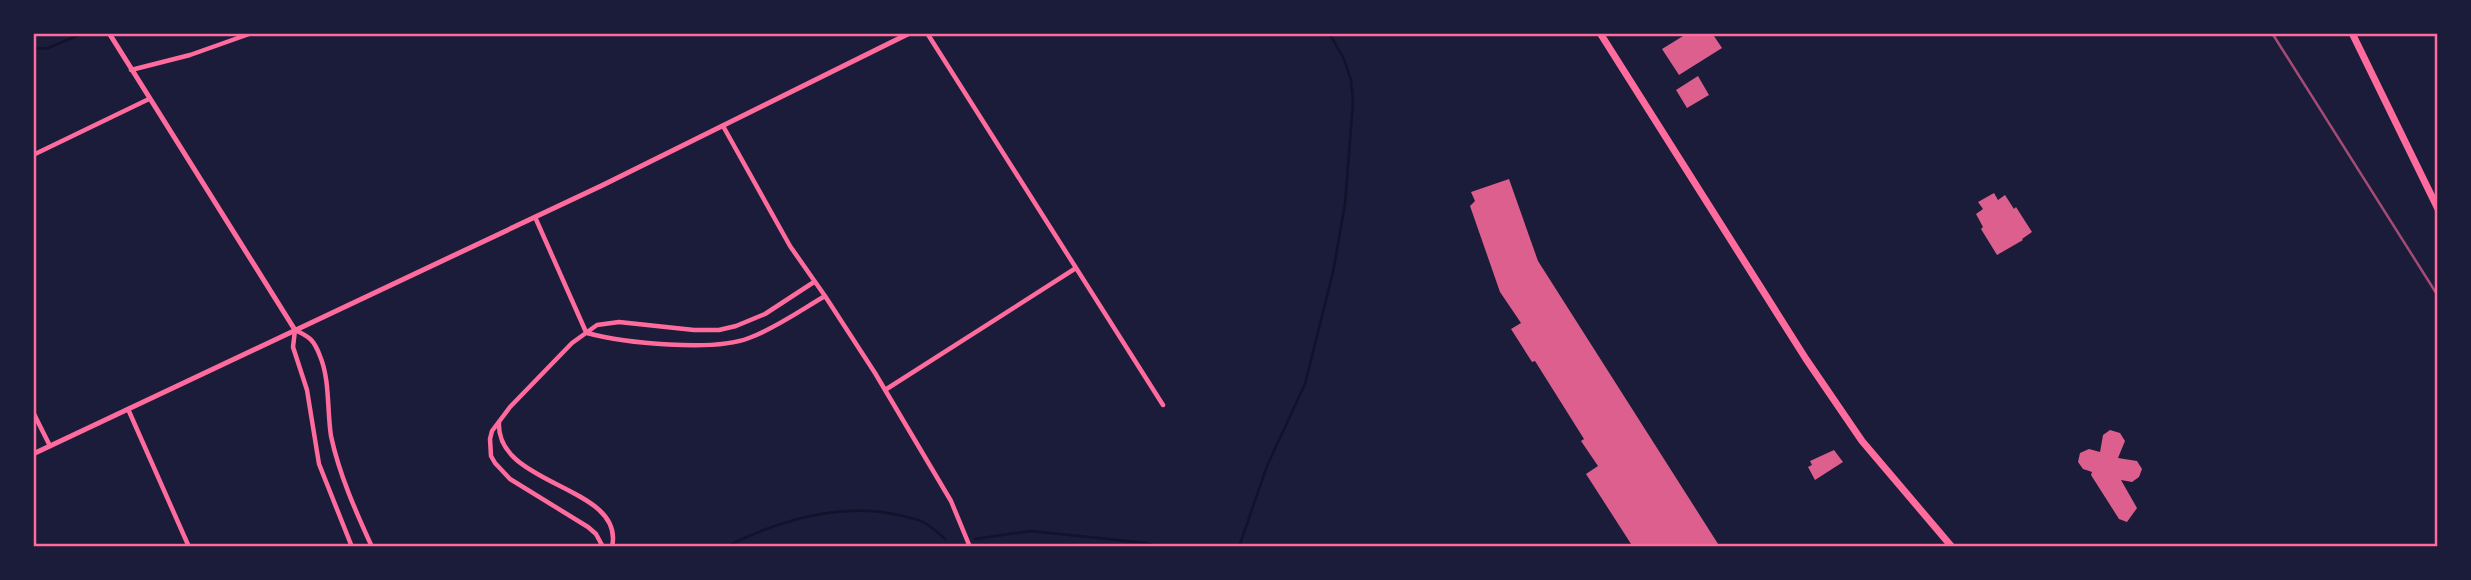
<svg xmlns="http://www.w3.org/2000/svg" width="2471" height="580" font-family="Poppins,sans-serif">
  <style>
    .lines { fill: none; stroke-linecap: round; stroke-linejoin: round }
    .stream { stroke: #12122b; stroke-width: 2.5 }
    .building { fill: #dd5f8e }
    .minor { stroke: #ff6b9d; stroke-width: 4.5 }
    .tertiary { stroke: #ff6b9d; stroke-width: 5 }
    .primary { stroke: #ff6b9d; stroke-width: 7 }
    .trunk { stroke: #ff6b9d; stroke-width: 7 }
    .rail { stroke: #a44b75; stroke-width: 2.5 }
    .neatline { fill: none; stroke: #ff6b9d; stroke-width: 2.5 }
  </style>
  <rect width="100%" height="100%" fill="#1b1b3a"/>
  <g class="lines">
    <!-- stream -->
    <path class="stream" d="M 33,49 L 48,48 L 84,33
      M 975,539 L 1031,531 L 1146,543 L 1161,547
      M 726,547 C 778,520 844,501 903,516 C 909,518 918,519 923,522 C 931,526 938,533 945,539
      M 1239,547 L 1267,466 L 1305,384 L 1333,272 L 1345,204 L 1353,102 L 1351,80 L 1344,59 L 1329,33"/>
  </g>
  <!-- building -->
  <path class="building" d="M 1688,33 L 1712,33 L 1722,48 L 1679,75 L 1662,49 Z
    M 1698,76 L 1709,95 L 1687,108 L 1676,90 Z
    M 1509,179 L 1538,261 L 1720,547 L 1633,547 L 1586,474 L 1598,466 L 1581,441 L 1584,439 L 1535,361 L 1532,362 L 1511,329 L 1521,323 L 1500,292 L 1470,206 L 1475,201 L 1471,192 Z
    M 1994,193 L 1998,200 L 2005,195 L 2014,209 L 2016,207 L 2032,232 L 2022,239 L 2023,240 L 1997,255 L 1981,229 L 1983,227 L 1976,214 L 1983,209 L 1978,202 Z
    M 2110,430 L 2120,433 L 2125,441 L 2118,458 L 2137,461 L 2142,469 L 2139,477 L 2132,482 L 2121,480 L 2137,508 L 2127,522 L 2119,519 L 2091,475 L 2092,472 L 2083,469 L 2078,462 L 2080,453 L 2089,449 L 2100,452 L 2103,435 Z
    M 1834,450 L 1843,462 L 1815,480 L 1808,467 L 1812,465 L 1810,461 Z"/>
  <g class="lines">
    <!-- minor -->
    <path class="minor" d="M 927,33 L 1163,405
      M 131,70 L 190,55 L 252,33
      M 723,126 L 790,246 L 825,296 L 875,373 L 951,501 L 970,547
      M 33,155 L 149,99
      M 535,217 L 586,332
      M 587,333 C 624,343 714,352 749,338 C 776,328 801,310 825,296
      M 885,390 L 1076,268
      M 128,409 L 189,547
      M 33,412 L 50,446
      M 499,422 C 495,487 626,485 612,547
      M 352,547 L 319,464 L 307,390 L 293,347 L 295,330 C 310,337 314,340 320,356 C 330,380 327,410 331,436 C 339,474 356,512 372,547
      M 603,547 L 596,534 L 588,527 L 510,479 L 495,463 L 491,456 L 490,439 L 492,431 L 510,407 L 572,343 L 597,325 L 619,322 L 694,330 L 719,330 L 736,326 L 765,314 L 814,282"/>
    <!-- tertiary -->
    <path class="tertiary" d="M 109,33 L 295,330
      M 33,454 L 603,185 L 910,33"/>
    <!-- primary -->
    <path class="primary" d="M 1600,33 L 1806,359 L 1862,441 L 1952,547"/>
    <!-- trunk -->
    <path class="trunk" d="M 2352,33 L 2438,209"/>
    <!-- rail -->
    <path class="rail" d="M 2272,33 L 2438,296"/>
  </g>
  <!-- border -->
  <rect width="2471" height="580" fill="none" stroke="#1b1b3a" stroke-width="70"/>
  <rect x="35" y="35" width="2401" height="510" class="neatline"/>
</svg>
